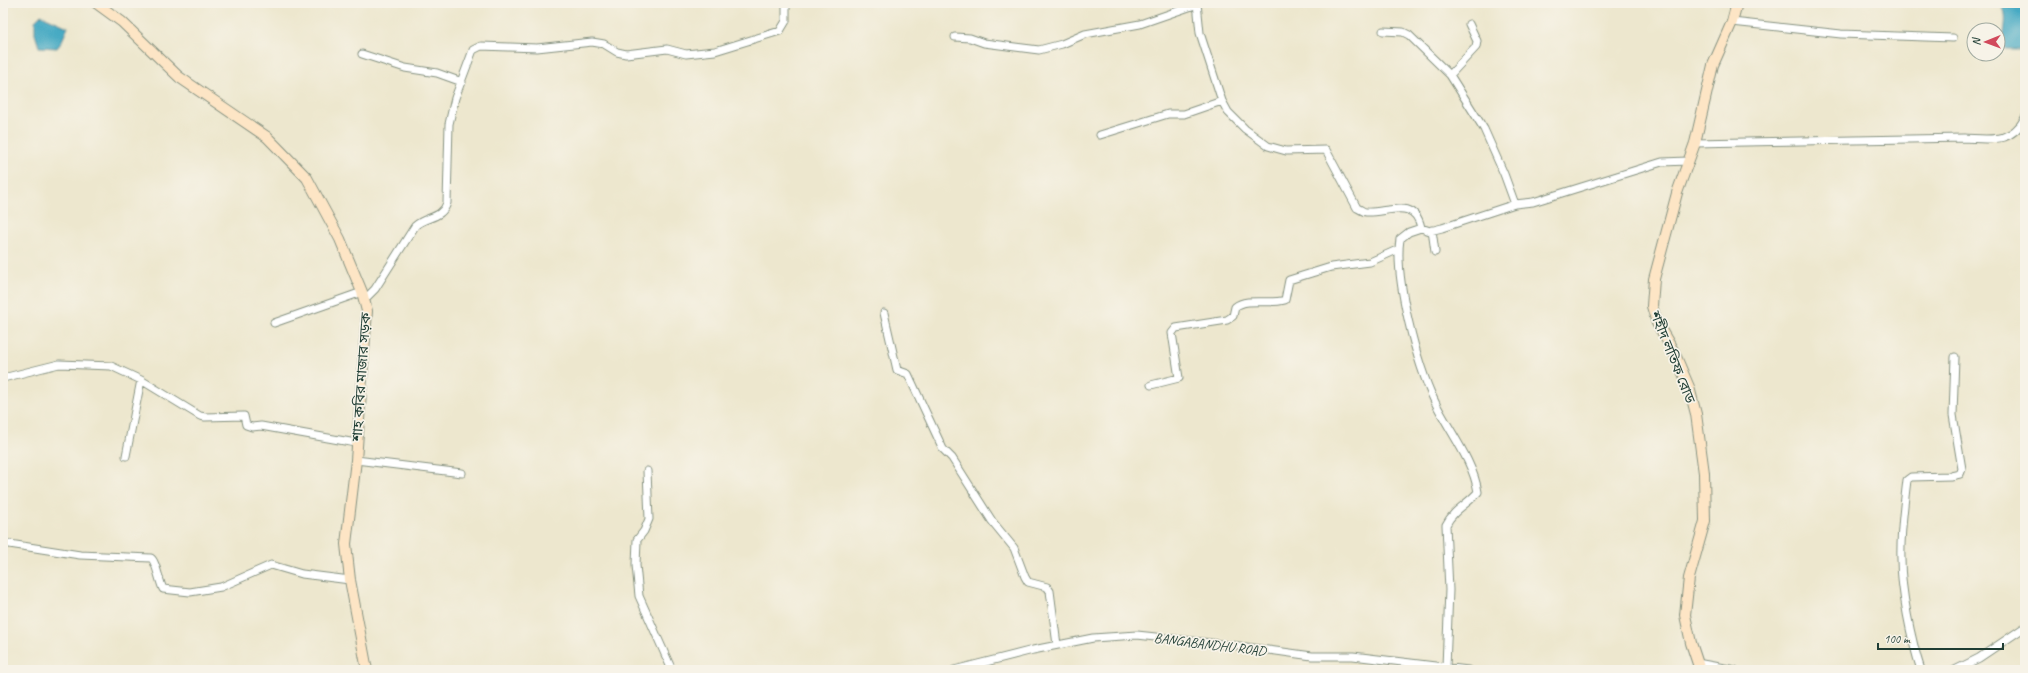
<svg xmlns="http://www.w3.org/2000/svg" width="2028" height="673" font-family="Caveat,'Noto Sans Bengali',sans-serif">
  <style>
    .water { fill: #42a8c2; stroke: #30727b }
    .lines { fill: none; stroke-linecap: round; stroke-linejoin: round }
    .street-casing { stroke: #869281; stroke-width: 9 }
    .secondary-casing { stroke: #869281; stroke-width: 12 }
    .street { stroke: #fff; stroke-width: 7 }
    .secondary { stroke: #fde5c5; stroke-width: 10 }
    .labels { text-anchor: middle; stroke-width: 3.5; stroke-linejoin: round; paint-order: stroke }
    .street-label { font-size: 14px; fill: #1f3d34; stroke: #f7f3e8 }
  </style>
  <rect width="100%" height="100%" fill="#f7f3e8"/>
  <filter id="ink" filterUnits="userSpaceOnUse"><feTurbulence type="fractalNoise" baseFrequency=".025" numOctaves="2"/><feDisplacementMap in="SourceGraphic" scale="8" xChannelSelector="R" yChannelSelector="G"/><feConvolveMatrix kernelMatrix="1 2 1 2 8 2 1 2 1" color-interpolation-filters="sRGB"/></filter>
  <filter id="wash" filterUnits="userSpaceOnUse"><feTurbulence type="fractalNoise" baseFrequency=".012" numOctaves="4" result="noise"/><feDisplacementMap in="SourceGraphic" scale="16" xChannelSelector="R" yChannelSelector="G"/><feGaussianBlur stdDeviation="0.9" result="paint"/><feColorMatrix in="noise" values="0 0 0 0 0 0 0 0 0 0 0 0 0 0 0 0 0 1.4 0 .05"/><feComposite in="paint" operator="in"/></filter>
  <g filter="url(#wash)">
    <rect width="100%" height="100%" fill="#ede7ce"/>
    <!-- water -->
    <path class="water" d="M 2001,3 L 2025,3 L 2025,49 L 2005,49 C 2000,33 2011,20 2001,3 Z
      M 41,15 L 68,27 L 61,43 L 57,48 L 39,47 L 35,34 L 35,21 Z"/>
  </g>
  <g filter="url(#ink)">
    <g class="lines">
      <!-- street casing -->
      <g class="street-casing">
        <path id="street" d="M 1197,3 L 1200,33 L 1222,101 L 1228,112 L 1245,129 L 1268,146 L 1286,151 L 1326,150 L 1357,208 C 1360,209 1363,212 1366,212 C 1385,214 1415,196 1421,228 L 1409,232 L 1400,239 C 1394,278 1417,365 1435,402 C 1449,431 1473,460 1478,492 C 1468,504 1453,510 1446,525 L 1449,590 L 1446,667
          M 1732,22 L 1841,34 L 1953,38
          M 1469,24 L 1477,41 L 1476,47 L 1450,75 L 1484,129 L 1504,174 L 1515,204
          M 1383,31 L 1403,32 L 1409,35 L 1450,75
          M 955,37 L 970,38 L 984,43 L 1039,50 L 1062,44 L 1085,34 L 1140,24 L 1198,4
          M 362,54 L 405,68 L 437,73 L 462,82
          M 1100,135 L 1168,114 L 1184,114 L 1222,101
          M 1695,143 L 1964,138 C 1990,139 2011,144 2025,118
          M 1421,228 L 1430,231 L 1442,228 L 1515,204 L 1533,202 L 1662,162 L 1688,161
          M 1432,230 L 1435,252
          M 364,300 L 375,289 L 415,226 C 426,216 442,219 447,203 L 449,124 L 455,98 L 473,50 L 481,46 L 537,48 L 592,42 L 604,44 L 617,52 L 626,54 L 667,49 L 686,54 L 715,51 L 780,31 L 786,21 L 786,3
          M 884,313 L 897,370 L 908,374 L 943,449 L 952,458 L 992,521 L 1014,548 L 1025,577 L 1028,582 L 1047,587 L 1050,591 L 1057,645
          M 274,323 L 362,292
          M 3,378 L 59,364 L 111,366 L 141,380 L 200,416 L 205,417 L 244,416 L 246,425 L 252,427 L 261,426 L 356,443
          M 1151,385 L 1179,378 L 1172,333 L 1176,328 L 1227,320 L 1233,316 L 1235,307 C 1248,297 1269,305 1285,300 L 1289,280 L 1331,267 L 1370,262 L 1399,249
          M 126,456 L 141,380
          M 356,460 L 462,473
          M 647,471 L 649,519 L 644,531 L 637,540 L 636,565 L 639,596 L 672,670
          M 3,543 L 80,555 L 151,558 C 156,561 159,581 163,589 L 190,592 L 221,587 L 271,565 L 302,574 L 350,580
          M 1697,663 L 1735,670
          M 954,670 L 1033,650 L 1093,638 L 1137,635 L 1239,646 L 1312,656 L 1353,656 L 1468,670
          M 1921,670 C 1911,640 1901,590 1901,559 C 1900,533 1904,506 1907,480 L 1911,477 L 1951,476 L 1960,474 L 1962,469 L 1953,415 L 1955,357
          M 1955,670 L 1979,658 L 2025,627"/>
      </g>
      <!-- secondary casing -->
      <g class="secondary-casing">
        <path id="secondary" d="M 96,3 L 122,22 L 179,77 L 267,137 L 307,178 L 340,239 L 362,292 L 367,311 L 356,460 L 346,544 L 350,580 L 367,670
          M 1700,670 L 1691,643 L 1685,615 L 1689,578 L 1705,521 L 1704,473 L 1696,414 L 1689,387 L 1674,352 L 1657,323 L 1652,306 L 1654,279 L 1677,193 L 1695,143 L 1713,65 L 1732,22 L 1737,3"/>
      </g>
      <!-- street -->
      <use href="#street" class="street"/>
      <!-- secondary -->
      <use href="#secondary" class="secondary"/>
    </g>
  </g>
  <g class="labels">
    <!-- street labels -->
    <g class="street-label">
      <text transform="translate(1673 357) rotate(68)" y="5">শহীদ লতিফ রোড</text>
      <text transform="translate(361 377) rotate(-86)" y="5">শাহ কবির মাজার সড়ক</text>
      <text transform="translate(1210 644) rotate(7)" y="5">BANGABANDHU ROAD</text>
    </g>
  </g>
  <!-- margin -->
  <rect width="2028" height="673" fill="none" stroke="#f7f3e8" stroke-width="16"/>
  <!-- north arrow -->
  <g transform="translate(1986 42) rotate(269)"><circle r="19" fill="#f7f3e8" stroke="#a1aaa0"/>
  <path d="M0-3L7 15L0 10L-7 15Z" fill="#d1495b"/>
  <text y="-6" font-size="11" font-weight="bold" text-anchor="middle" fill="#1f3d34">N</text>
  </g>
  <!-- scale -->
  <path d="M1878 643v6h125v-6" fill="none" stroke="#1f3d34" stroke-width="2"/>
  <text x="1884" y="643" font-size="12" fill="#1f3d34" stroke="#f7f3e8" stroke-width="3" paint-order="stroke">100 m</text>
</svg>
